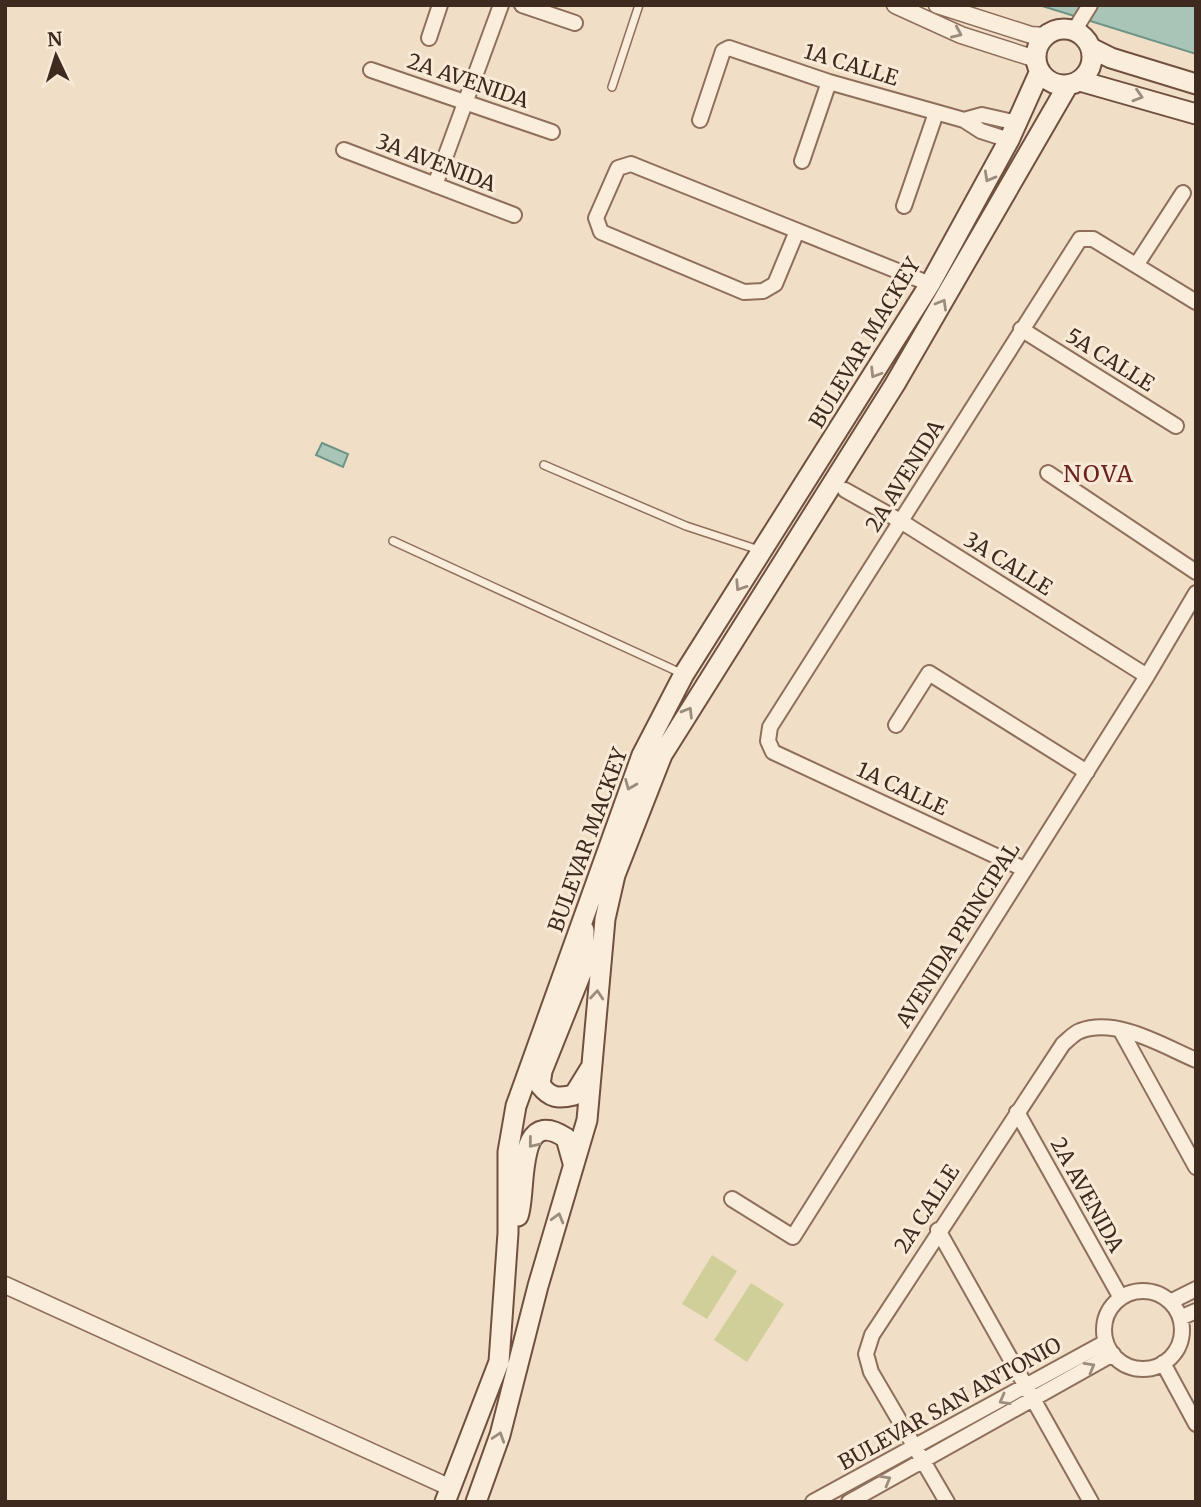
<svg xmlns="http://www.w3.org/2000/svg" width="1201" height="1507" font-family="Merriweather,serif">
  <style>
    .green { fill: #d0cf99 }
    .water { fill: #a8c5b8; stroke: #6e9485; stroke-width: 2 }
    .lines { fill: none; stroke-linecap: round; stroke-linejoin: round }
    .service-casing { stroke: #8e6f5b; stroke-width: 10 }
    .minor-casing { stroke: #8e6f5b; stroke-width: 18 }
    .tertiary-casing { stroke: #8e6f5b; stroke-width: 19 }
    .secondary-casing { stroke: #70503e; stroke-width: 23 }
    .service { stroke: #fbeddb; stroke-width: 7 }
    .minor { stroke: #fbeddb; stroke-width: 14 }
    .tertiary { stroke: #fbeddb; stroke-width: 16 }
    .secondary { stroke: #fbeddb; stroke-width: 19 }
    .oneway { stroke: #9c8c7d }
    .labels { text-anchor: middle; stroke-width: 6; stroke-linejoin: round; paint-order: stroke }
    .street-label { font-size: 21px; fill: #3e2a1f; stroke: #f8ead7 }
    .neighbourhood-label { font-size: 23px; letter-spacing: 2px; fill: #6d211c; stroke: #f8ead7 }
  </style>
  <rect width="100%" height="100%" fill="#f1dec7"/>
  <!-- green -->
  <path class="green" d="M 712,1255 L 737,1271 L 707,1319 L 682,1304 Z
    M 751,1283 L 784,1304 L 747,1362 L 714,1340 Z"/>
  <!-- water -->
  <path class="water" d="M 1039,5 L 1196,5 L 1196,54 Z
    M 322,443 L 348,454 L 343,467 L 316,455 Z"/>
  <g class="lines">
    <!-- service casing -->
    <g class="service-casing">
      <path id="service" d="M 612,87 L 639,5
        M 544,465 L 686,526 L 759,550
        M 393,541 L 683,674"/>
    </g>
    <!-- minor casing -->
    <g class="minor-casing">
      <path id="minor" d="M 522,5 L 575,23
        M 1074,31 L 1090,5
        M 429,38 L 440,5
        M 371,70 L 552,132
        M 700,120 L 723,51 L 729,48 L 829,82 L 964,120 L 981,131 L 1009,140
        M 964,120 L 982,115 L 1017,123
        M 344,150 L 514,215
        M 802,161 L 829,82
        M 435,185 L 501,5
        M 904,206 L 936,113
        M 797,231 L 775,284 L 763,291 L 744,292 L 601,232 L 596,218 L 618,168 L 631,164 L 930,284
        M 1137,264 L 1183,193
        M 1021,329 L 1176,426
        M 1048,473 L 1196,572
        M 845,490 L 902,522 L 1147,676
        M 896,725 L 929,673 L 1087,772
        M 1024,869 L 773,752 L 768,741 L 770,727 L 1080,239 L 1093,239 L 1196,302
        M 1121,1031 L 1196,1167
        M 1017,1112 L 1121,1298
        M 732,1199 L 793,1237 L 1147,676 L 1196,593
        M 938,1230 L 1091,1502
        M1104 1330a39 39 0 1 1 78 0a39 39 0 1 1-78 0Z
        M 1170,1302 L 1196,1289
        M 1180,1318 L 1196,1311
        M 1163,1363 L 1196,1424
        M 813,1502 L 1106,1342
        M 849,1502 L 1113,1354
        M 947,1502 L 871,1372 L 866,1354 L 872,1335 L 1063,1044 C 1068,1040 1074,1033 1080,1031 C 1117,1017 1163,1046 1196,1060"/>
    </g>
    <!-- tertiary casing -->
    <g class="tertiary-casing">
      <path id="tertiary" d="M 895,5 L 961,35 L 1036,59
        M 937,5 L 1031,35 L 1046,36
        M 5,1285 L 451,1488"/>
    </g>
    <!-- secondary casing -->
    <g class="secondary-casing">
      <path id="secondary" d="M1036 57a28 28 0 1 1 56 0a28 28 0 1 1-56 0Z
        M 1091,48 L 1111,58 L 1196,84
        M 1080,81 L 1196,114
        M 584,930 L 584,966 L 542,1071 L 540,1085 C 550,1098 558,1099 574,1095 L 590,1069
        M 518,1216 C 527,1195 514,1103 566,1138 L 573,1163
        M 445,1502 L 499,1362 L 508,1233 L 508,1152 L 516,1106 L 642,755 L 684,674 L 930,284 L 1009,140 L 1040,71
        M 476,1502 L 500,1435 L 538,1286 L 587,1120 L 605,919 L 615,875 L 662,755 L 895,384 L 1068,85"/>
    </g>
    <!-- service -->
    <use href="#service" class="service"/>
    <!-- minor -->
    <use href="#minor" class="minor"/>
    <!-- tertiary -->
    <use href="#tertiary" class="tertiary"/>
    <!-- secondary -->
    <use href="#secondary" class="secondary"/>
  </g>
  <!-- one-way arrows -->
  <defs><path id="oneway-chevron" d="M-2-3.5L2.5 0L-2 3.5" fill="none" stroke-width="1.6" stroke-linecap="round" stroke-linejoin="round" transform="scale(1.75)"/></defs>
  <g class="oneway">
    <use href="#oneway-chevron" transform="translate(957 33) rotate(24)"/>
    <use href="#oneway-chevron" transform="translate(1138 96) rotate(17)"/>
    <use href="#oneway-chevron" transform="translate(989 177) rotate(119)"/>
    <use href="#oneway-chevron" transform="translate(942 304) rotate(-60)"/>
    <use href="#oneway-chevron" transform="translate(875 373) rotate(122)"/>
    <use href="#oneway-chevron" transform="translate(740 586) rotate(123)"/>
    <use href="#oneway-chevron" transform="translate(688 712) rotate(-59)"/>
    <use href="#oneway-chevron" transform="translate(630 785) rotate(112)"/>
    <use href="#oneway-chevron" transform="translate(597 995) rotate(-85)"/>
    <use href="#oneway-chevron" transform="translate(533 1143) rotate(129)"/>
    <use href="#oneway-chevron" transform="translate(558 1218) rotate(-74)"/>
    <use href="#oneway-chevron" transform="translate(1090 1367) rotate(-29)"/>
    <use href="#oneway-chevron" transform="translate(1004 1400) rotate(151)"/>
    <use href="#oneway-chevron" transform="translate(499 1437) rotate(-72)"/>
    <use href="#oneway-chevron" transform="translate(886 1480) rotate(-30)"/>
  </g>
  <g class="labels">
    <!-- street labels -->
    <g class="street-label">
      <text transform="translate(851 65) rotate(17)" y="7">1A CALLE</text>
      <text transform="translate(468 81) rotate(19)" y="7">2A AVENIDA</text>
      <text transform="translate(436 163) rotate(21)" y="7">3A AVENIDA</text>
      <text transform="translate(865 343) rotate(-59)" y="7">BULEVAR MACKEY</text>
      <text transform="translate(1110 360) rotate(32)" y="7">5A CALLE</text>
      <text transform="translate(905 476) rotate(-58)" y="7">2A AVENIDA</text>
      <text transform="translate(1008 564) rotate(32)" y="7">3A CALLE</text>
      <text transform="translate(902 789) rotate(25)" y="7">1A CALLE</text>
      <text transform="translate(588 840) rotate(-70)" y="7">BULEVAR MACKEY</text>
      <text transform="translate(958 935) rotate(-58)" y="7">AVENIDA PRINCIPAL</text>
      <text transform="translate(1087 1195) rotate(61)" y="7">2A AVENIDA</text>
      <text transform="translate(927 1209) rotate(-57)" y="7">2A CALLE</text>
      <text transform="translate(950 1404) rotate(-29)" y="7">BULEVAR SAN ANTONIO</text>
    </g>
    <!-- neighbourhood labels -->
    <g class="neighbourhood-label">
      <text x="1099" y="482">NOVA</text>
    </g>
  </g>
  <!-- border -->
  <rect width="1201" height="1507" fill="none" stroke="#3e2a1f" stroke-width="14"/>
  <!-- north arrow -->
  <g transform="translate(56 56) rotate(356)" stroke="#f8ead7" stroke-width="5" paint-order="stroke">
  <path d="M0-5L12 26L0 18L-12 26Z" fill="#3e2a1f"/>
  <text y="-10" font-size="19" font-weight="bold" text-anchor="middle" fill="#3e2a1f">N</text>
  </g>
</svg>
